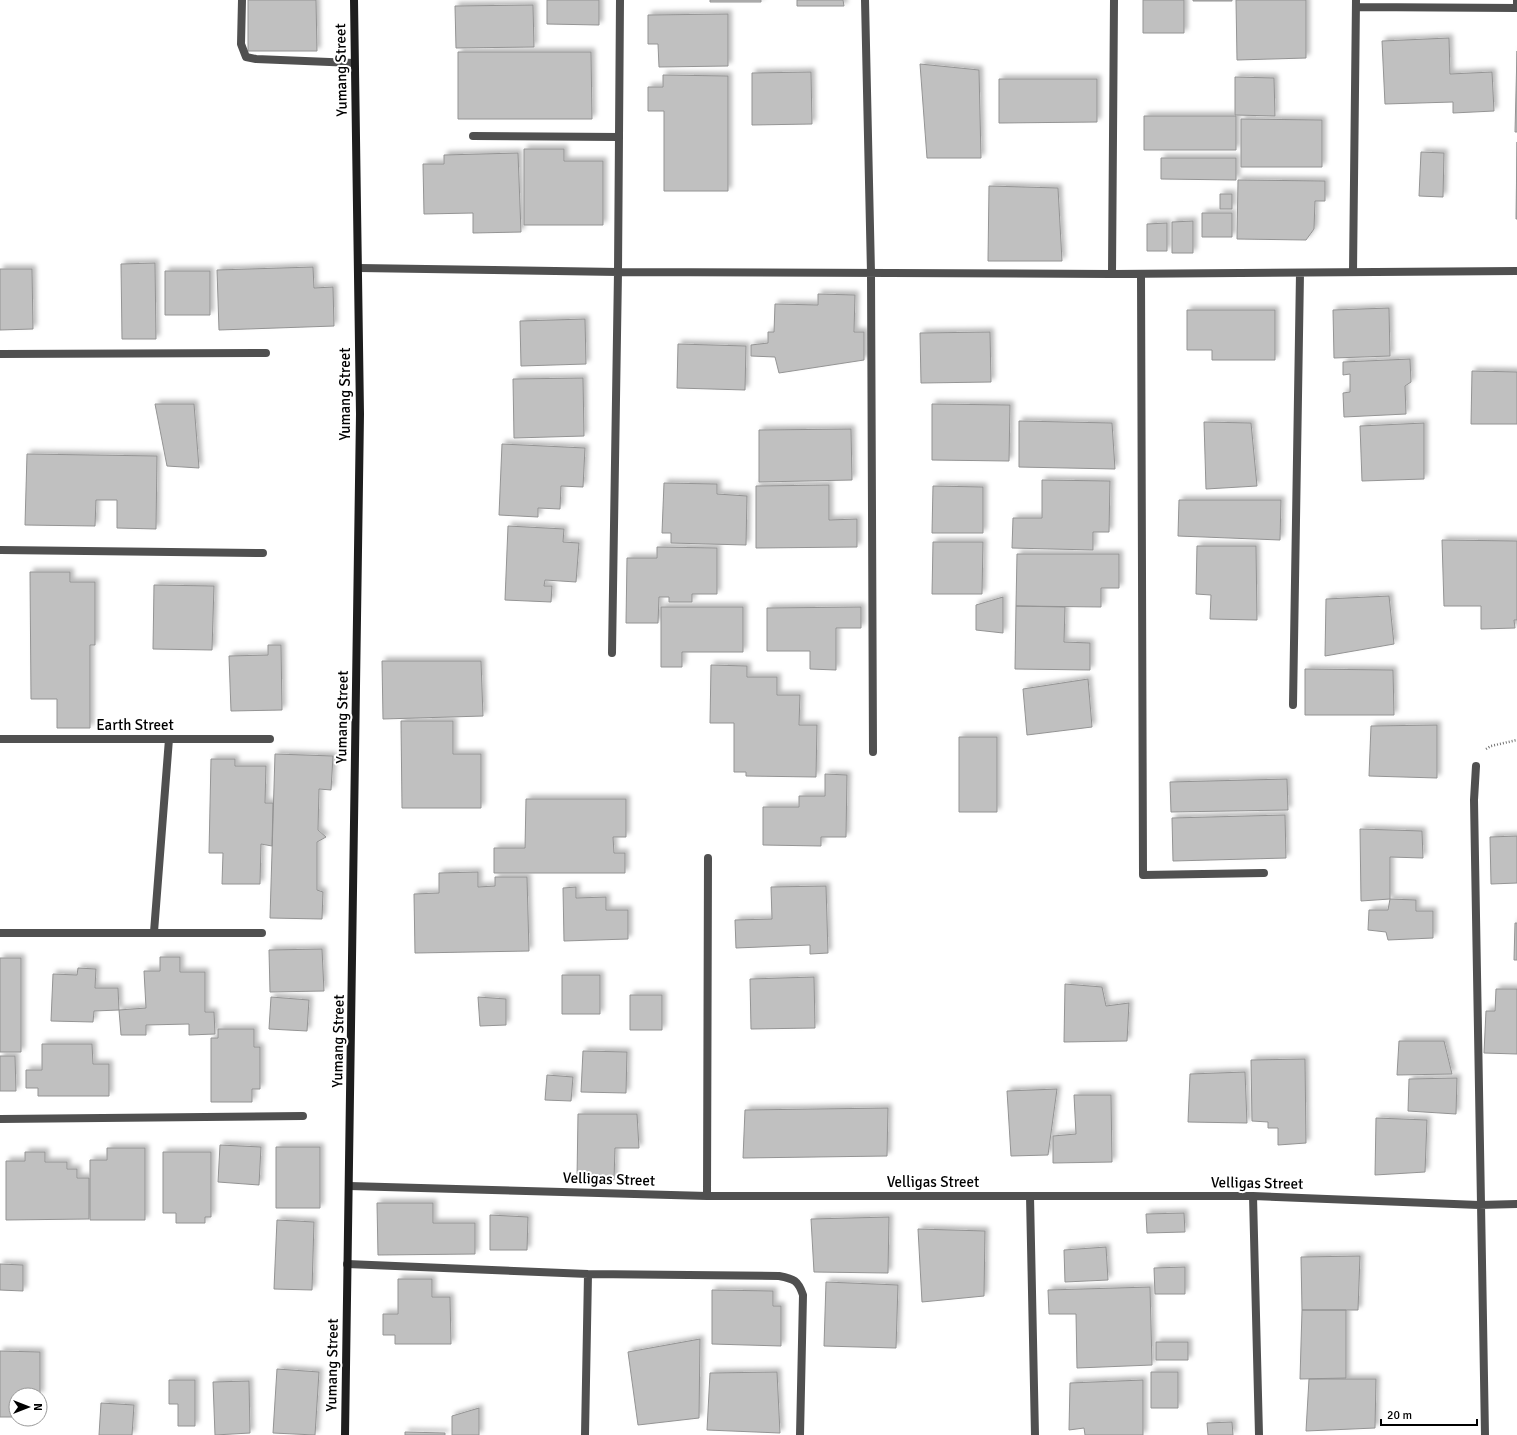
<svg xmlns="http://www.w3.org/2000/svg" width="1517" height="1435" font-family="Signika,sans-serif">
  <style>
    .building { fill: #c0c0c0; stroke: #949494; filter: url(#shadow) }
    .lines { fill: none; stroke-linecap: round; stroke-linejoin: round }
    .path { stroke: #727272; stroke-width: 2.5; stroke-dasharray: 1 2; stroke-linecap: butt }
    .lane { stroke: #505050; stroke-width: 8 }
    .street { stroke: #505050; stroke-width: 8 }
    .secondary { stroke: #1d1d1d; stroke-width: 8 }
    .labels { text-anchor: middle; stroke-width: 4; stroke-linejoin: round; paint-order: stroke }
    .street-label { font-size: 15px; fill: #000; stroke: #fff }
  </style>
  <defs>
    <filter id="shadow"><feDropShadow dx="3.5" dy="-3.5" stdDeviation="2" flood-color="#0004"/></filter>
  </defs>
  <rect width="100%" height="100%" fill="#fff"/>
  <!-- building -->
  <path class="building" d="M 248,0 L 316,0 L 317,51 L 248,51 Z
    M 547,0 L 599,0 L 599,25 L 547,24 Z
    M 710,0 L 761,0 L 761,2 L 710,2 Z
    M 797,0 L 843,0 L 844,6 L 797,6 Z
    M 1143,0 L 1184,0 L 1184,33 L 1143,33 Z
    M 1232,0 L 1232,1 L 1193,1 L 1193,0 Z
    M 1236,0 L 1306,0 L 1306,58 L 1237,60 Z
    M 533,5 L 534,47 L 456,48 L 455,6 Z
    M 728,14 L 728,66 L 659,67 L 658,44 L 648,44 L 648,15 Z
    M 1449,38 L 1450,74 L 1492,72 L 1494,111 L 1453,113 L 1453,102 L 1385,104 L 1382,41 Z
    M 1517,51 L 1517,132 L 1515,132 Z
    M 458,52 L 591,52 L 592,119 L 458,119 Z
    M 920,64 L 979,70 L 981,158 L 927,158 Z
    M 811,72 L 812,124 L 752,125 L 752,73 Z
    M 663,75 L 728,76 L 728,191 L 664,191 L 664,111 L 648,111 L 648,87 L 663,87 Z
    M 1235,77 L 1274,78 L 1275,116 L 1235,115 Z
    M 999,79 L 1097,79 L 1097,122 L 999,123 Z
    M 1144,116 L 1236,116 L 1236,150 L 1144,150 Z
    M 1241,119 L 1322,120 L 1322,167 L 1241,167 Z
    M 1517,142 L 1517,219 L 1516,219 Z
    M 524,149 L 564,149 L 564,161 L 603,161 L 603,225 L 524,225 Z
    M 1421,152 L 1444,153 L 1443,197 L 1419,196 Z
    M 518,153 L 521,232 L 473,233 L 473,213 L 424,214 L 423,164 L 444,164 L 444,155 Z
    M 1161,158 L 1236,158 L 1236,180 L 1161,179 Z
    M 1238,180 L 1325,181 L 1325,201 L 1315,201 L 1314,229 L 1306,240 L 1237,239 Z
    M 989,186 L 1058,188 L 1062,261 L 988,261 Z
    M 1220,194 L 1232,194 L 1232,209 L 1220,209 Z
    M 1202,213 L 1232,213 L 1232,237 L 1202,237 Z
    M 1193,221 L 1193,253 L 1172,253 L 1172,222 Z
    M 1167,223 L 1167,251 L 1147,251 L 1147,224 Z
    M 155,263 L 156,339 L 122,339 L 121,264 Z
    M 313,267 L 314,288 L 333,287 L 334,326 L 219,330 L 217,270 Z
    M 0,269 L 32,269 L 33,329 L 0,330 Z
    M 165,271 L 210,271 L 210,315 L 165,315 Z
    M 818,294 L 855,295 L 854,332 L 864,332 L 864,360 L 779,373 L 775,357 L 751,356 L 751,345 L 768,343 L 768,332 L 774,332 L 775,304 L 818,305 Z
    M 1389,308 L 1390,356 L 1334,358 L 1333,310 Z
    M 1187,310 L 1275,310 L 1275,360 L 1212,360 L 1212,350 L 1187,350 Z
    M 585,319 L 586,364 L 521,366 L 520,321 Z
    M 990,332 L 991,382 L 921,383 L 920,333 Z
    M 678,344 L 746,346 L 745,390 L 677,388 Z
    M 1410,359 L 1411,382 L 1405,386 L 1406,414 L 1344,417 L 1343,393 L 1350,392 L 1350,374 L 1343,375 L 1343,362 Z
    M 1472,371 L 1517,372 L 1517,424 L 1471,424 Z
    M 583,378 L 584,436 L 514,438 L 513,379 Z
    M 155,404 L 194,404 L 199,468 L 167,466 Z
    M 932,404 L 1010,405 L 1009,461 L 932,460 Z
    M 1019,421 L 1112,423 L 1115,469 L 1019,467 Z
    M 1204,422 L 1251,423 L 1257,486 L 1206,489 Z
    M 1424,423 L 1424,479 L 1362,481 L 1360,426 Z
    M 851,429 L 852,480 L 759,482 L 759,430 Z
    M 502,444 L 585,448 L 583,487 L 561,486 L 560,509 L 538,508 L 538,517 L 499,515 Z
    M 27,454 L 157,456 L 156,529 L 117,528 L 117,500 L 96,500 L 95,526 L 25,525 Z
    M 1042,480 L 1110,481 L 1109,532 L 1093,532 L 1093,550 L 1012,548 L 1013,518 L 1042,518 Z
    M 664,483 L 717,484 L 717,494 L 747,496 L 746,545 L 671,543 L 671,533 L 662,533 Z
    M 829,485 L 829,520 L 857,519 L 857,547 L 756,548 L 756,486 Z
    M 933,486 L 983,487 L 983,533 L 932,533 Z
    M 1179,500 L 1281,500 L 1280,540 L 1178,536 Z
    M 508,526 L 564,529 L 563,542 L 579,543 L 576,582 L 545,580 L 544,586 L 552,586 L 551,602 L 505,600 Z
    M 1442,540 L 1517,541 L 1517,620 L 1514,620 L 1515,628 L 1481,629 L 1481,606 L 1444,606 Z
    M 933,542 L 983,542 L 982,594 L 932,594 Z
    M 1197,546 L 1256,546 L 1257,620 L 1210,619 L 1211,595 L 1196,594 Z
    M 657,547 L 717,548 L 717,594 L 692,594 L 692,602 L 669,602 L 669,597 L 659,597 L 658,623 L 626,623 L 627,558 L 657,558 Z
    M 1017,554 L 1119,554 L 1119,588 L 1101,588 L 1101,607 L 1016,606 Z
    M 30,572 L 70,572 L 70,582 L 95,582 L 95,645 L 90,645 L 90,728 L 57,728 L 57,699 L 31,699 Z
    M 154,585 L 214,586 L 212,650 L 153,649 Z
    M 1389,596 L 1394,644 L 1325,656 L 1326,599 Z
    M 1003,597 L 1003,633 L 976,630 L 976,605 Z
    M 1016,606 L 1065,607 L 1064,642 L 1090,643 L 1090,670 L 1015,669 Z
    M 661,607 L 743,607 L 743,652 L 682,652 L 682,667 L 661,667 Z
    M 861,607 L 861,628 L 836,628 L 836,670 L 810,669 L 810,651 L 767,651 L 767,608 Z
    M 268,645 L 281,645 L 282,710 L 231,711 L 229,656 L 268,655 Z
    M 382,661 L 481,661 L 483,716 L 383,719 Z
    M 711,665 L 747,666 L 747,677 L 777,677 L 777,695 L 800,695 L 799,725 L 817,725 L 816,777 L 746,776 L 746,772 L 734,772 L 734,723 L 710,723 Z
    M 1305,669 L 1393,670 L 1394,715 L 1305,715 Z
    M 1088,679 L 1092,727 L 1027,735 L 1023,689 Z
    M 401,721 L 453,721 L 453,754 L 481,754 L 481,808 L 402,808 Z
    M 1437,725 L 1437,778 L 1369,776 L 1371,726 Z
    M 959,737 L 997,737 L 997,812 L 959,812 Z
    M 275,754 L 333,756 L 331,790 L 319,789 L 318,830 L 326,837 L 317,842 L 317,890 L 323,892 L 322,919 L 270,918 Z
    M 211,759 L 235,759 L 235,766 L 266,766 L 265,803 L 273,803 L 272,846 L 261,844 L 260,884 L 222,884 L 223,853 L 209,853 Z
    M 825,774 L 847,775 L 846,837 L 821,837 L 821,846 L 763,845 L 763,807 L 799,807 L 799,796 L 825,796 Z
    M 1287,779 L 1288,810 L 1171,812 L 1170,782 Z
    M 526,799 L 626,799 L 626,837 L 613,837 L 614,853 L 625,853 L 625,873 L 494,873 L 494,848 L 525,848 Z
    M 1285,815 L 1286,858 L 1173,861 L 1172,818 Z
    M 1360,829 L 1422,831 L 1423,858 L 1390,857 L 1390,899 L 1361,901 Z
    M 1517,836 L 1517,883 L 1491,884 L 1490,837 Z
    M 478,872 L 478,887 L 495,886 L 495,877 L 527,877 L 529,951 L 415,953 L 414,894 L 439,893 L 439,873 Z
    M 826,886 L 828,953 L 810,954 L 810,945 L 736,948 L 735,920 L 772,919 L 771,887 Z
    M 576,887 L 576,898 L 606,897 L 606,910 L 628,910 L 628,939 L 564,941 L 563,888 Z
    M 1390,899 L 1416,900 L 1416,911 L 1433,911 L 1433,938 L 1388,940 L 1386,932 L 1368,930 L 1369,910 L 1388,910 Z
    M 1515,923 L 1517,923 L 1517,960 L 1514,960 Z
    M 322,949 L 324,991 L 270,992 L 269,950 Z
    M 160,957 L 180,957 L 180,972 L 205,972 L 205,1012 L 214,1012 L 215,1034 L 189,1035 L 189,1024 L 146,1025 L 146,1035 L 121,1035 L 119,1010 L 146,1008 L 144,971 L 160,971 Z
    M 0,958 L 21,958 L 21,1052 L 0,1052 Z
    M 78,968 L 96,969 L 95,988 L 118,988 L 119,1010 L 94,1011 L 93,1022 L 51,1021 L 53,974 L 77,975 Z
    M 562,975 L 600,975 L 600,1014 L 562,1014 Z
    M 814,977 L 815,1028 L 751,1029 L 750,979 Z
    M 1065,984 L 1102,987 L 1106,1006 L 1129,1003 L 1127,1041 L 1064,1042 Z
    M 1496,989 L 1517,989 L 1517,1054 L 1484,1053 L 1486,1011 L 1495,1011 Z
    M 630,995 L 662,995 L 662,1030 L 630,1030 Z
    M 271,997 L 309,1000 L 307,1031 L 269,1029 Z
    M 478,997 L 506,999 L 506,1025 L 480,1026 Z
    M 218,1029 L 254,1029 L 254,1047 L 260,1047 L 260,1089 L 252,1089 L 252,1102 L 211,1102 L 211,1038 L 218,1038 Z
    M 1399,1041 L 1444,1041 L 1452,1074 L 1397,1075 Z
    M 42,1044 L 92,1044 L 93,1064 L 109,1064 L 109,1096 L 38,1096 L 38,1088 L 26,1088 L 26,1070 L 42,1070 Z
    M 583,1051 L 627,1052 L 626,1093 L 581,1092 Z
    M 0,1056 L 15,1056 L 16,1091 L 0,1091 Z
    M 1305,1059 L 1306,1143 L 1278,1145 L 1278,1128 L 1268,1128 L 1268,1122 L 1252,1121 L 1251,1060 Z
    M 1245,1072 L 1247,1123 L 1188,1122 L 1190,1074 Z
    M 547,1075 L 573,1077 L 571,1101 L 545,1100 Z
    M 1457,1078 L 1456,1114 L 1408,1111 L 1409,1079 Z
    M 1057,1089 L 1048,1155 L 1011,1156 L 1007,1091 Z
    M 1074,1095 L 1111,1095 L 1112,1162 L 1053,1163 L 1053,1136 L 1076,1134 Z
    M 888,1108 L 887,1156 L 743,1158 L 745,1110 Z
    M 578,1114 L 637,1114 L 639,1148 L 615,1148 L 614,1180 L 577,1179 Z
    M 1376,1118 L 1427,1120 L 1425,1172 L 1375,1175 Z
    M 220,1145 L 261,1147 L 259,1185 L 218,1182 Z
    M 276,1147 L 320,1147 L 320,1208 L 276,1208 Z
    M 107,1148 L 145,1148 L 145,1220 L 90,1220 L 90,1160 L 107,1160 Z
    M 25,1152 L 45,1152 L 45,1162 L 67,1162 L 67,1169 L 77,1169 L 77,1178 L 89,1178 L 89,1219 L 6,1220 L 6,1161 L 25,1161 Z
    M 163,1152 L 211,1152 L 211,1217 L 205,1217 L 205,1223 L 176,1223 L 176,1213 L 163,1213 Z
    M 377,1203 L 433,1203 L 433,1223 L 475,1223 L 475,1254 L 378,1255 Z
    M 1184,1213 L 1185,1232 L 1147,1233 L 1146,1214 Z
    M 490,1215 L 528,1217 L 527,1250 L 490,1250 Z
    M 889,1217 L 888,1273 L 814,1272 L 811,1219 Z
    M 277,1220 L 314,1222 L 312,1290 L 274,1289 Z
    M 918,1229 L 985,1231 L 984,1296 L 922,1302 Z
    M 1106,1247 L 1108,1280 L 1065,1282 L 1064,1250 Z
    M 1360,1256 L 1358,1310 L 1302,1310 L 1301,1257 Z
    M 0,1264 L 23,1265 L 23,1291 L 0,1290 Z
    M 1185,1267 L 1185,1294 L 1155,1294 L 1154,1268 Z
    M 398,1279 L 432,1279 L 432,1297 L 450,1297 L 451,1344 L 395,1344 L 395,1335 L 383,1335 L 383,1314 L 398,1314 Z
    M 826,1282 L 898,1285 L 896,1348 L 824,1346 Z
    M 1150,1287 L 1152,1365 L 1077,1368 L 1076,1314 L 1049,1314 L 1048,1290 Z
    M 712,1290 L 773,1291 L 773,1306 L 781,1306 L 781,1346 L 712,1344 Z
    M 1302,1310 L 1346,1310 L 1346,1378 L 1300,1379 Z
    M 700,1339 L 699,1418 L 638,1425 L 628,1352 Z
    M 1156,1342 L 1188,1342 L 1188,1360 L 1156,1360 Z
    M 0,1351 L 40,1352 L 40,1395 L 16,1395 L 16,1417 L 0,1417 Z
    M 277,1369 L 319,1372 L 315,1435 L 273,1433 Z
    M 777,1372 L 780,1433 L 707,1430 L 710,1373 Z
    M 1151,1372 L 1178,1372 L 1178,1408 L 1151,1408 Z
    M 1309,1379 L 1376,1379 L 1375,1428 L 1306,1431 Z
    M 169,1380 L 195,1380 L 195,1426 L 178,1426 L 178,1404 L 169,1404 Z
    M 1143,1380 L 1143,1435 L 1085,1435 L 1084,1428 L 1069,1430 L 1070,1383 Z
    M 249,1381 L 250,1433 L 215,1435 L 213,1382 Z
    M 101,1403 L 134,1405 L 132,1435 L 99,1435 Z
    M 479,1408 L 479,1435 L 452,1435 L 452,1416 Z
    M 1232,1422 L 1233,1435 L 1208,1435 L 1207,1423 Z
    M 405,1432 L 445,1433 L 445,1435 L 405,1435 Z"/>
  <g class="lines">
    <!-- path -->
    <path class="path" d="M 1486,749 L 1491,746 L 1517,740"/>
    <!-- lane -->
    <path class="lane" d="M 242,0 L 241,44 L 246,57 L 256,59 L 354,63
      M 1517,8 L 1517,1"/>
    <!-- street -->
    <path class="street" d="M 865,0 L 871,273 L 873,752
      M 1356,7 L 1517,8
      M 473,136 L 619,137
      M 359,268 L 618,272 L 1112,274 L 1517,271
      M 1353,272 L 1356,0
      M 1112,274 L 1114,0
      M 1141,274 L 1143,875 L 1264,873
      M 0,354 L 266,353
      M 0,550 L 263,553
      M 612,653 L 618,272 L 620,0
      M 1293,705 L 1300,273
      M 0,739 L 270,739
      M 1476,766 L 1474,800 L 1485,1435
      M 154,932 L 169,739
      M 0,933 L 262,933
      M 0,1119 L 303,1116
      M 349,1186 L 707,1196 L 1253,1196 L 1479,1205 L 1517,1204
      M 707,1196 L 708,858
      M 1030,1196 L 1035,1435
      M 1253,1196 L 1259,1435
      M 347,1264 L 588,1274 L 779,1276 C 794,1279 798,1280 803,1295 L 800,1435
      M 585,1435 L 588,1274"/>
    <!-- secondary -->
    <path class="secondary" d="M 345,1435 L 360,414 L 354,0"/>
  </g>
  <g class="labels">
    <!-- street labels -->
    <g class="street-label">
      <text transform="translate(341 70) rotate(-91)" y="5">Yumang Street</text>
      <text transform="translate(345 394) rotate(-90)" y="5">Yumang Street</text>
      <text transform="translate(342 717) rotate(-89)" y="5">Yumang Street</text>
      <text x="135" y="730">Earth Street</text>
      <text transform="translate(338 1041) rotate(-89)" y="5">Yumang Street</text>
      <text transform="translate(609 1179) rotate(2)" y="5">Velligas Street</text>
      <text x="933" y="1187">Velligas Street</text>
      <text transform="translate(1257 1183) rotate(1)" y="5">Velligas Street</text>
      <text transform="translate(332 1365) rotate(-89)" y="5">Yumang Street</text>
    </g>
  </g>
  <!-- north arrow -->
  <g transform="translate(28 1407) rotate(90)"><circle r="19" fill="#ffffff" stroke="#999999"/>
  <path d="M0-3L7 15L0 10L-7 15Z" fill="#000000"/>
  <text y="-6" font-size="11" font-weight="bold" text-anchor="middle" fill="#000000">N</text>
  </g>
  <!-- scale -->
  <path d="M1381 1419v6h96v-6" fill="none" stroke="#000000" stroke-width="2"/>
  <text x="1387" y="1419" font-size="12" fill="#000000" stroke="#ffffff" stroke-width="3" paint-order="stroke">20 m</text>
</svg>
